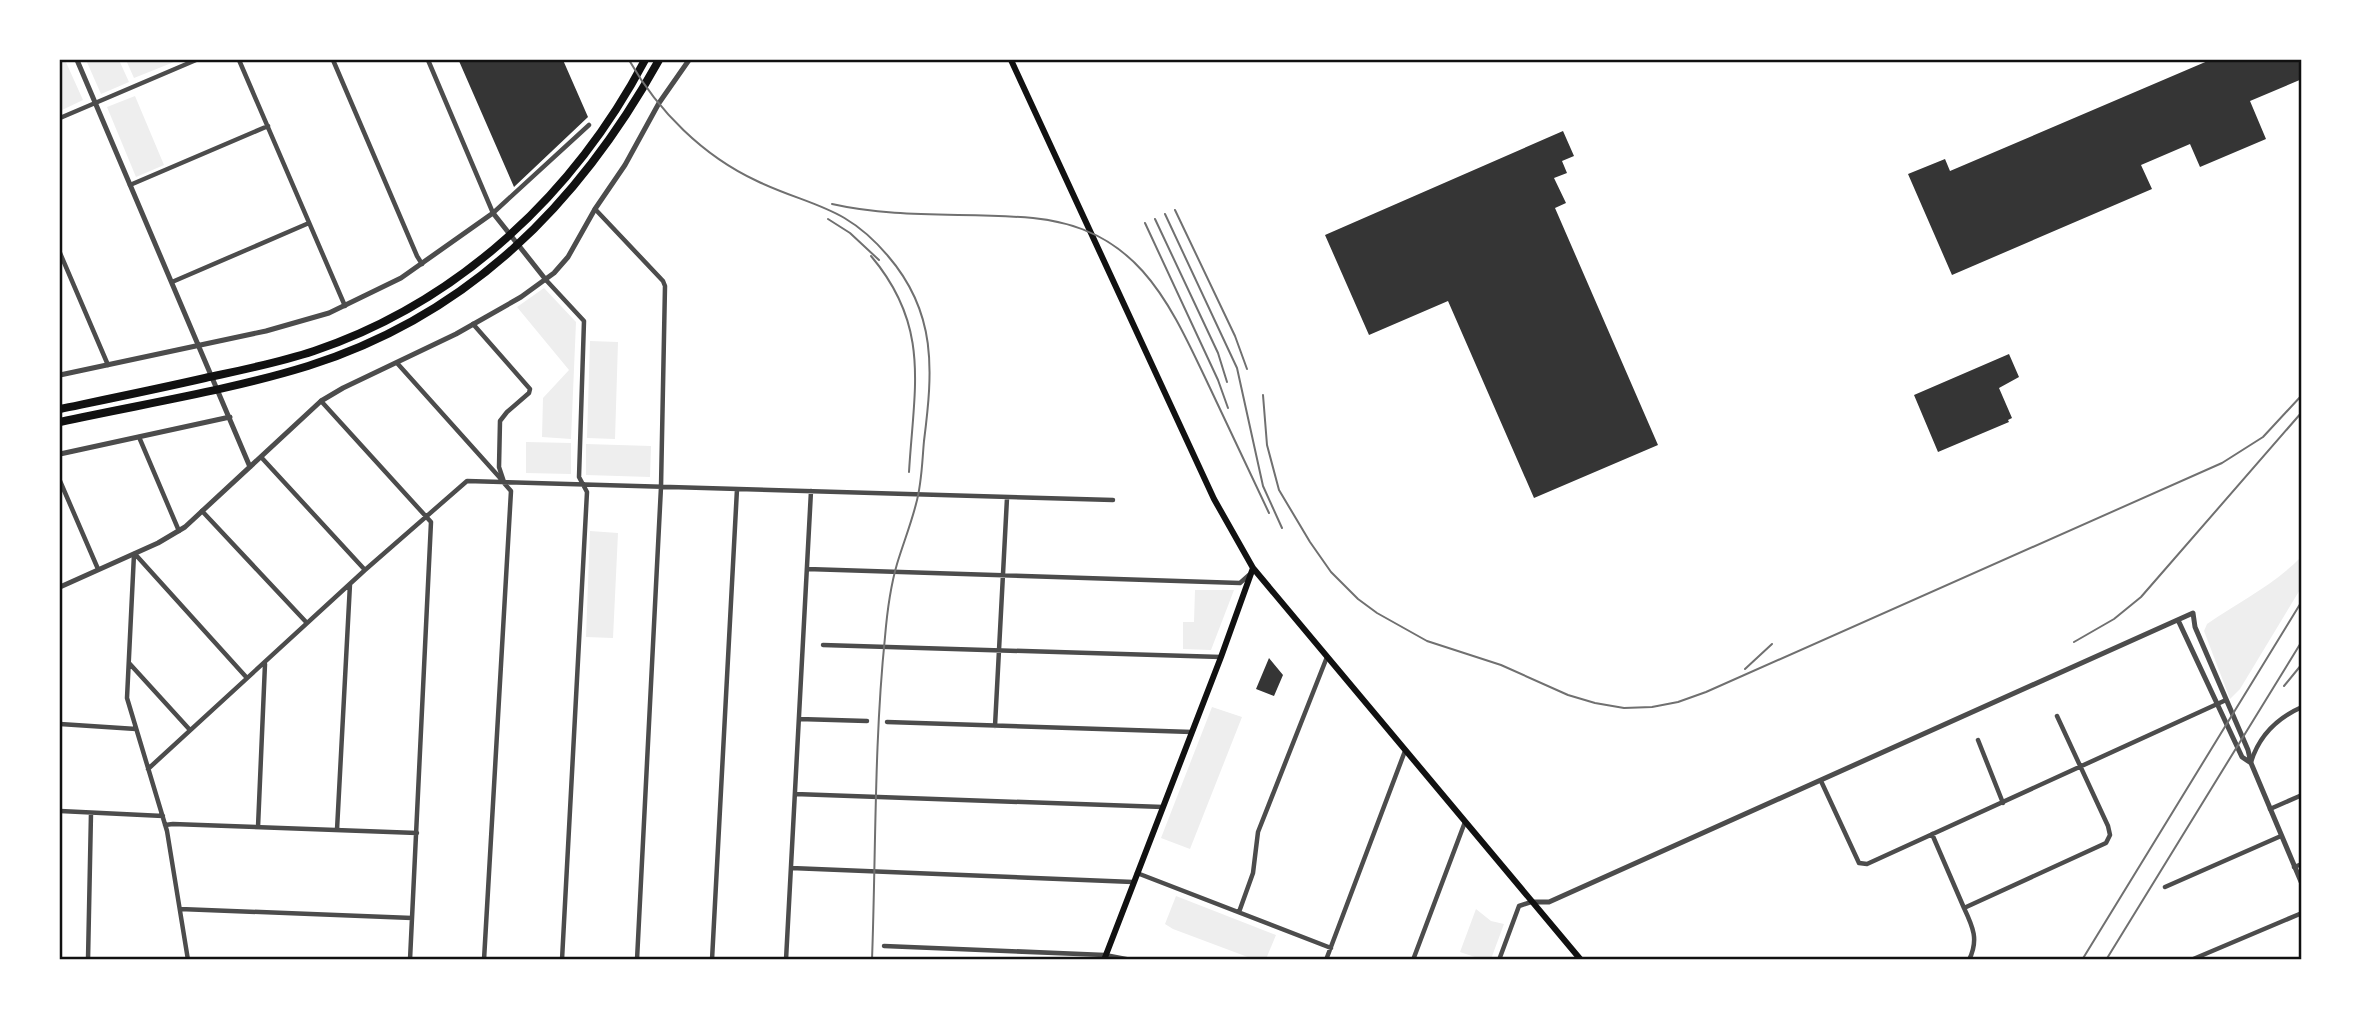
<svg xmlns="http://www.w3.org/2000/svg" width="2361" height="1019" font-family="Mulish,sans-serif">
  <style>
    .green { fill: #eee }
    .building { fill: #353535 }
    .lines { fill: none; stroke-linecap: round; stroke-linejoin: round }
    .minor { stroke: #4c4c4c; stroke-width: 4.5 }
    .tertiary { stroke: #4c4c4c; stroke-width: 5 }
    .secondary { stroke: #111; stroke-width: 6 }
    .motorway { stroke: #111; stroke-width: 8 }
    .rail { stroke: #707070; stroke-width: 2 }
    .neatline { fill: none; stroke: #111; stroke-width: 2.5 }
  </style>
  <rect width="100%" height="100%" fill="#fff"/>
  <!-- green -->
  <path class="green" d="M 60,60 L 65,60 L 83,100 L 60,111 Z
    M 86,60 L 119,60 L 129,82 L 101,94 Z
    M 126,60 L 179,60 L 134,78 Z
    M 135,96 L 164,165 L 136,177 L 107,107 Z
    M 544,288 L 576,322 L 571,439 L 542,437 L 543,398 L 569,370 L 517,307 Z
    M 590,341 L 618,342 L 615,439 L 587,438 Z
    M 526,442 L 571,443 L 571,474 L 526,473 Z
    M 586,444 L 651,446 L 650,477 L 586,475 Z
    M 590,531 L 618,533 L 613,638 L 586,637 Z
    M 2301,557 L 2301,588 L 2240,689 L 2230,699 L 2204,631 L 2207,624 C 2238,602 2274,585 2301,557 Z
    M 1195,590 L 1234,590 L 1211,650 L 1183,649 L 1183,622 L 1194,622 Z
    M 1212,707 L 1242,717 L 1190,849 L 1161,838 Z
    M 1176,896 L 1276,935 L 1266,959 L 1253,959 L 1173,929 L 1165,924 Z
    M 1476,909 L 1491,921 L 1504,924 L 1491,959 L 1481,959 L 1460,952 Z"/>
  <!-- building -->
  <path class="building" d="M 463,60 L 563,60 L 588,117 L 514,187 L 459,61 Z
    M 2210,60 L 2302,60 L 2302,79 L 2250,101 L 2266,139 L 2200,167 L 2190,144 L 2141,165 L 2152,189 L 1952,275 L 1908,174 L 1945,159 L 1950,171 Z
    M 1563,131 L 1574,156 L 1562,161 L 1567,173 L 1554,178 L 1566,203 L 1555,208 L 1658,445 L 1534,498 L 1448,301 L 1369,335 L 1325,235 Z
    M 2009,354 L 2019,377 L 1999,388 L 2012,418 L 2008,420 L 2009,422 L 1938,452 L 1914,395 Z
    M 1269,658 L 1283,675 L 1274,696 L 1256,689 Z"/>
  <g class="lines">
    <!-- minor -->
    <path class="minor" d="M 239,60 L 345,306
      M 333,60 L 417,256 L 422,264
      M 428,60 L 493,213 L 589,125
      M 60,118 L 196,60
      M 130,185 L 268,126
      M 595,209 L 663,281 L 665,286 L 661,487 L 637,960
      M 60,253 L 108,365
      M 546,280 L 584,321 L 579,477 L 587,492 L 562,960
      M 172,282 L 309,223
      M 473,324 L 530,389 L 529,393 L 507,412 L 500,421 L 499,467 L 504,482
      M 397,363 L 501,479
      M 321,401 L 431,522 L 410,960
      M 139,437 L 179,531
      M 261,457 L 365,570
      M 60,481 L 98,569
      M 202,511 L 307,623
      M 134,554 L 127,698 L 167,831 L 188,960
      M 135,554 L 247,678
      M 807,569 L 1240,583 L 1249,575
      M 823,645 L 1221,657
      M 129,663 L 190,730
      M 799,719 L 867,721
      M 887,722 L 1192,732
      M 60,724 L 136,729
      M 995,726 L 1007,498
      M 1978,740 L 2003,803
      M 2251,762 C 2259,736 2277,718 2302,707
      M 148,769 L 365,570 L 467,481 L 1113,500
      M 1821,781 L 1859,863 L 1867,864 L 2226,700
      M 795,794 L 1163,807
      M 2270,809 L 2302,795
      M 60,811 L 163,816
      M 165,825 L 173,824 L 417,833
      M 258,827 L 265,664
      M 337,830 L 350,584
      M 1932,834 L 1964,908 L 2106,843 L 2110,835 L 2108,826 L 2057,716
      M 2294,867 L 2302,864
      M 791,868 L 1133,882
      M 1137,873 L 1331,948
      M 2165,887 L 2281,836
      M 1964,908 C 1973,927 1979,940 1969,960
      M 180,909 L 412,918
      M 1239,912 L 1253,873 L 1258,832 L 1327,657
      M 884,946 L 1105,955 L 1131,960
      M 88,960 L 91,813
      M 484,960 L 511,491 L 504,483
      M 712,960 L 737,489
      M 786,960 L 811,491
      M 1326,960 L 1405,751
      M 1413,960 L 1465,822
      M 1499,960 L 1519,906 L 1531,902
      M 2191,960 L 2302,913"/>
    <!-- tertiary -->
    <path class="tertiary" d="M 77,60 L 250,467
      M 60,375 L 266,331 L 329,313 L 401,278 L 493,213 L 546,280
      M 60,454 L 230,417
      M 60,587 L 158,543 L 185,527 L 321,401 L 343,388 L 456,334 L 521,297 L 554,273 L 568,257 L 595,209 L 625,165 L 659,103 L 689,60
      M 2251,763 L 2302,884
      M 1532,902 L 1549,902 L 2193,613 L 2195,627 L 2248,750 L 2251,763 L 2242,757 L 2178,620"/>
    <!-- secondary -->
    <path class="secondary" d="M 1011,60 L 1214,499 L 1253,568 L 1581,960
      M 1104,960 L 1221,657 L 1253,568"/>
    <!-- motorway -->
    <path class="motorway" d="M 60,409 C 108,399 157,389 205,378 C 242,370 278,363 314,351 C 459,302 574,194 645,60
      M 60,422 C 142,404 227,391 308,366 C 469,315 579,204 659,60"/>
    <!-- rail -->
    <path class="rail" d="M 629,60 C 658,111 703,156 757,181 C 812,207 845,205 888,256 C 937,313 933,370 924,441 C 922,462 922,483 916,504 C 911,524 903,544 897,564 C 890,588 887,613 885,637 C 874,744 876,852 872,960
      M 832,204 C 898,219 966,212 1033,218 C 1139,228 1170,304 1210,388 C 1230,430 1249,471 1269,513
      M 1175,210 L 1235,336 L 1247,369
      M 1165,214 L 1237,368 L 1263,486 L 1282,528
      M 828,219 L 850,233 L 879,260
      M 1155,219 L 1218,353 L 1227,382
      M 1145,223 L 1218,380 L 1228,408
      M 871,256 C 931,327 914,387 909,472
      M 1263,395 L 1267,445 L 1279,490 L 1310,542 L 1331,572 L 1358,599 L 1377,613 L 1427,641 L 1501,665 L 1568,695 L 1595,703 L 1624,708 L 1652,707 L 1678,702 L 1706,692 L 2222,463 L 2263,437 L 2302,395
      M 2074,642 L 2114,619 L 2141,597 L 2302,412
      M 1745,669 L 1772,644
      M 2284,686 L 2302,664
      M 2082,960 L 2302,601
      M 2106,960 L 2302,641"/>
  </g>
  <!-- border -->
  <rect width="2361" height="1019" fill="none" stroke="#ffffff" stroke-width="122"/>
  <rect x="61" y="61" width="2239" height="897" class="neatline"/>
</svg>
